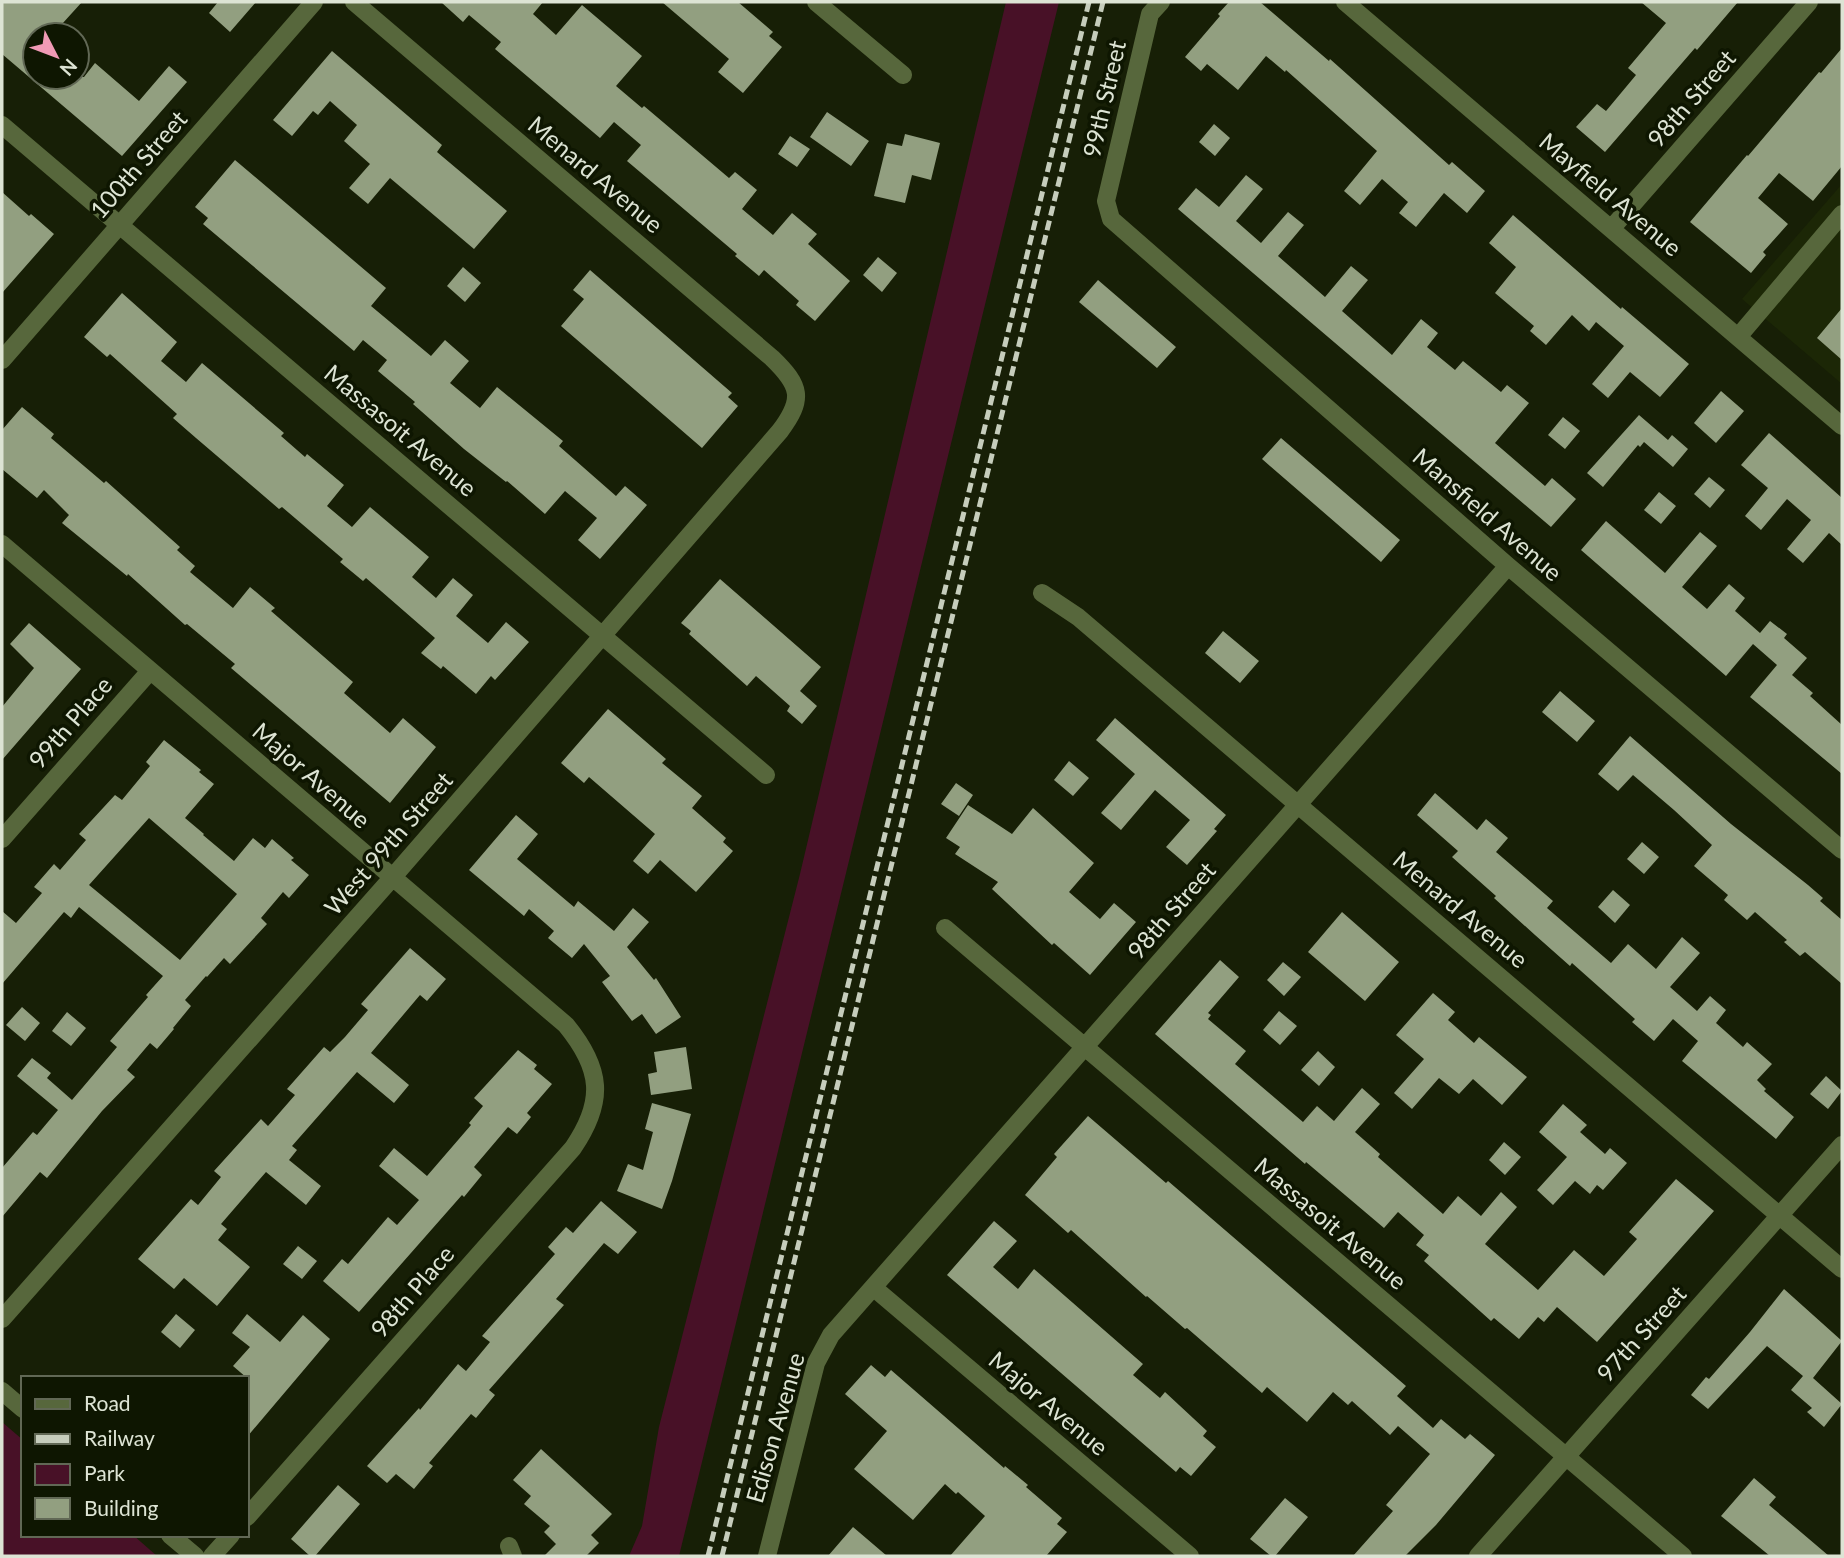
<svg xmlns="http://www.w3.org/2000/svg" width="1844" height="1558" font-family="Lato,sans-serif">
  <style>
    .built { fill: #1c2706 }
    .green { fill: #481127 }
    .building { fill: #929f80; fill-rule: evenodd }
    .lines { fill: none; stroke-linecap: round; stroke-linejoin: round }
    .minor { stroke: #57673c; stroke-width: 18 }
    .rail { stroke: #c6cdbc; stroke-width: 5; stroke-dasharray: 10 5; stroke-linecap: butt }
    .labels { text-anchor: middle; stroke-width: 7; stroke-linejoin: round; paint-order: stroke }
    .street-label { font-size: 24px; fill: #dde4d4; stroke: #0e1601 }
  </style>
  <rect width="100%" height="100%" fill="#171f06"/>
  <!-- built -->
  <path class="built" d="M 1842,184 L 1842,384 L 1742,299 Z"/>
  <!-- green -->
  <path class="green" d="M 1006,2 L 1059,2 L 679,1556 L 629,1556 L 642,1526 L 659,1427 L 800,874 Z
    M 2,1422 L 23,1440 L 23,1535 L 133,1535 L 157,1556 L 2,1556 Z"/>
  <!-- building -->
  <path class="building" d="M 2,2 L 82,2 L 52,35 L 35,35 L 35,77 L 84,77 L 95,63 L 139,101 L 169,66 L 187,82 L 122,156 L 2,54 Z
    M 218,2 L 256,2 L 230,32 L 209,13 Z
    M 441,2 L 543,2 L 533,14 L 556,35 L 582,5 L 642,56 L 616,86 L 642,108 L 644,106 L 729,178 L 735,172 L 757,190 L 742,209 L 773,235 L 792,213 L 817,234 L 808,244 L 850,281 L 815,321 L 796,305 L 799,301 L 764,270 L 759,276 L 735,256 L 737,254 L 627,161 L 641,145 L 614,122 L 600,138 L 495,49 L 501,42 L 469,15 L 463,22 Z
    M 662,2 L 738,2 L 773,32 L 769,36 L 782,47 L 743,93 L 718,72 L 729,59 Z
    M 1229,2 L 1260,2 L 1329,61 L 1330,59 L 1449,165 L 1452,162 L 1485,191 L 1467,213 L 1444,193 L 1416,227 L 1399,213 L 1408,202 L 1382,179 L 1360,205 L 1344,191 L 1377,151 L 1286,70 L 1285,72 L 1266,56 L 1238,90 L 1207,64 L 1201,71 L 1185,57 L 1220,16 L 1218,14 Z
    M 1641,2 L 1738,2 L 1697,50 L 1695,48 L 1605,152 L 1576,127 L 1597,104 L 1606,111 L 1636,75 L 1628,68 L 1666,23 Z
    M 1842,48 L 1842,166 L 1813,201 L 1779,173 L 1758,198 L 1788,224 L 1763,252 L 1766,255 L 1751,273 L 1690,222 L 1747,155 L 1748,156 L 1819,72 L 1821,73 Z
    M 332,51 L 442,145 L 437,152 L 507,211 L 474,249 L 390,178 L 368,204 L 349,188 L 370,164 L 344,141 L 357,125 L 330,101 L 318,115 L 313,111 L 292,136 L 273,120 Z
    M 827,112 L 869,141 L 851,166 L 810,137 Z
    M 1214,124 L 1230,138 L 1215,156 L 1199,142 Z
    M 905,134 L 940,143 L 931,180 L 912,175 L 905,203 L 874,196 L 887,143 L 902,146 Z
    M 790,136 L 810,149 L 797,167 L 778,154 Z
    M 235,160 L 386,288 L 371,306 L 431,356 L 445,340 L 469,361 L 450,383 L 480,408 L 497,387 L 563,441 L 559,446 L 616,496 L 625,486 L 647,505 L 600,559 L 578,540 L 597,518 L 565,491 L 545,514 L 507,481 L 506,482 L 464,449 L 413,404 L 415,402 L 378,371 L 387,360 L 363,340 L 354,351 L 203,224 L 208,218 L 195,207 Z
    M 1246,175 L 1263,189 L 1236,221 L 1261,243 L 1288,212 L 1304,225 L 1278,256 L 1325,297 L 1351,266 L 1368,280 L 1342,311 L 1392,355 L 1421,319 L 1438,333 L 1427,347 L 1455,370 L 1463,361 L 1501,392 L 1507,385 L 1529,403 L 1495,443 L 1545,486 L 1552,478 L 1576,499 L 1551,527 L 1178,209 L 1196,188 L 1219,207 Z
    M 2,192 L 29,216 L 31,214 L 54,234 L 2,293 Z
    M 1513,215 L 1621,309 L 1622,307 L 1689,364 L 1660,397 L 1630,372 L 1608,398 L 1592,384 L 1624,346 L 1596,322 L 1589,331 L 1572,315 L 1546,345 L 1530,331 L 1534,326 L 1495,293 L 1516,267 L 1489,243 Z
    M 878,257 L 897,273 L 882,292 L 863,275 Z
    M 463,267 L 481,283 L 465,302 L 447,286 Z
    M 590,270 L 732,393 L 728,397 L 738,406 L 702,448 L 561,326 L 584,299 L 573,290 Z
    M 1098,280 L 1176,347 L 1157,368 L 1079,302 Z
    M 122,293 L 177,342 L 161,361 L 186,382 L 202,363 L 284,433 L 281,436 L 305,457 L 307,454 L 344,485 L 327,506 L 352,527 L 370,507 L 429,557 L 412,577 L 436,598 L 453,578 L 473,595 L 456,616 L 488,643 L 506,622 L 529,642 L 495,680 L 491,676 L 476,694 L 443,666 L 441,669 L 421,653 L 435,638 L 366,578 L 363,581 L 340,562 L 343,559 L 282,507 L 279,509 L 196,438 L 173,418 L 177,414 L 110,354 L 107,357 L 84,337 Z
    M 1842,308 L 1842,360 L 1817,338 Z
    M 1721,391 L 1744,411 L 1716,443 L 1694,423 Z
    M 22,407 L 54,434 L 51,438 L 104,483 L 106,481 L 180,547 L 177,550 L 195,566 L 190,572 L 233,608 L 250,587 L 275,608 L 271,611 L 353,682 L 344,693 L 390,733 L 403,718 L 436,747 L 390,803 L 231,668 L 235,664 L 187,624 L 185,625 L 128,574 L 127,576 L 62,523 L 69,515 L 44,490 L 37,498 L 2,469 L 2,430 Z
    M 1639,415 L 1668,440 L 1672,435 L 1688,449 L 1673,467 L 1644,442 L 1640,447 L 1638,445 L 1603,487 L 1587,473 Z
    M 1563,417 L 1580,431 L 1565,449 L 1548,435 Z
    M 1769,433 L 1842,498 L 1842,545 L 1829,533 L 1803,563 L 1787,549 L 1811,520 L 1787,499 L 1761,530 L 1745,516 L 1768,488 L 1741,465 Z
    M 1281,438 L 1400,540 L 1381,562 L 1262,459 Z
    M 1709,477 L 1725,490 L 1710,508 L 1694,494 Z
    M 1659,492 L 1676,506 L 1661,524 L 1644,510 Z
    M 1606,521 L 1665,573 L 1700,532 L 1717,546 L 1682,587 L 1707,609 L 1729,584 L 1745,598 L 1735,611 L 1760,633 L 1770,621 L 1787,634 L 1784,638 L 1807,658 L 1792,675 L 1813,693 L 1810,696 L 1842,725 L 1842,774 L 1750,697 L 1777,665 L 1753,644 L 1726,676 L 1581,550 Z
    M 720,579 L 821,667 L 800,691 L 817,706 L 802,724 L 787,711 L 790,706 L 756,676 L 747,686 L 689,634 L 691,631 L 681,623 Z
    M 29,623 L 81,669 L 2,760 L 2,707 L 34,668 L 10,644 Z
    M 1223,631 L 1259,661 L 1240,683 L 1205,653 Z
    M 1560,691 L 1595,721 L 1577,742 L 1542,712 Z
    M 608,709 L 666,759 L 662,763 L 702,796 L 692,808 L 726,838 L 723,842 L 733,851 L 696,892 L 660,860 L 648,874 L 633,861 L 655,834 L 589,777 L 584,783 L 561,763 Z
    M 1115,718 L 1226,815 L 1214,829 L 1217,831 L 1187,865 L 1166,847 L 1190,820 L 1155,790 L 1121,830 L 1101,813 L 1135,774 L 1096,740 Z
    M 1630,736 L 1731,824 L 1808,885 L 1823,898 L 1820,901 L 1842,920 L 1842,984 L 1805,952 L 1800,956 L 1784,942 L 1787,940 L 1755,912 L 1747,920 L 1724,900 L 1728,895 L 1694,866 L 1712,845 L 1674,810 L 1633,775 L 1618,791 L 1598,774 Z
    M 164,740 L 201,770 L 199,772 L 214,784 L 185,818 L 204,834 L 203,835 L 234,861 L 253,838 L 265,848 L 272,839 L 294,858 L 291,860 L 309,875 L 289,898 L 283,892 L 261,918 L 267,924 L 230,964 L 224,958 L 207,977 L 206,976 L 185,1000 L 191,1006 L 173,1028 L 174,1029 L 157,1049 L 150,1043 L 127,1070 L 135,1077 L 102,1111 L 47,1178 L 40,1172 L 2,1217 L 2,1168 L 33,1132 L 37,1135 L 58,1110 L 17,1076 L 32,1058 L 51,1073 L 47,1078 L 72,1100 L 117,1047 L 110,1041 L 148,997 L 146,995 L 163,976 L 79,907 L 71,918 L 64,912 L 2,984 L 2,911 L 16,923 L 42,893 L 34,887 L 54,864 L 60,870 L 86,840 L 79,834 L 115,795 L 122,800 L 150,766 L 146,762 ZM 149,818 L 237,894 L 180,960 L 89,885 Z
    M 1069,761 L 1089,778 L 1073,796 L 1054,780 Z
    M 956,783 L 973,795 L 959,816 L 941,804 Z
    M 1435,793 L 1477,830 L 1486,819 L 1508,838 L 1496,852 L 1553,901 L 1547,908 L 1611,963 L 1628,944 L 1656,969 L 1682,937 L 1700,953 L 1670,987 L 1697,1011 L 1710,996 L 1726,1010 L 1716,1023 L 1743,1047 L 1747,1042 L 1772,1064 L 1757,1080 L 1766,1089 L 1764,1091 L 1794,1117 L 1776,1139 L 1682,1061 L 1698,1041 L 1673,1019 L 1654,1041 L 1632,1022 L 1635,1019 L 1572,963 L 1570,966 L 1535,935 L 1494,898 L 1496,896 L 1452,857 L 1458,851 L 1417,815 Z
    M 968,805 L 1012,834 L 1033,808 L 1094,863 L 1069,892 L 1100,919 L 1114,903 L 1136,922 L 1090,975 L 1054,943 L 1052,945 L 992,889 L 998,882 L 955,854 L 960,847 L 946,838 Z
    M 516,815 L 538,834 L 517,859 L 574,907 L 578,901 L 614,931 L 633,908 L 649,922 L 627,947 L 654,980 L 656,978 L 681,1017 L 656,1034 L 642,1014 L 632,1021 L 602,982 L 610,976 L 584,944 L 572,958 L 548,938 L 554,931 L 529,909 L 524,916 L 469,870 Z
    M 1642,842 L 1659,857 L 1644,874 L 1627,859 Z
    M 1613,890 L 1630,905 L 1615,923 L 1598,907 Z
    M 1342,912 L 1399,962 L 1365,1001 L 1308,952 Z
    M 410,948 L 446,979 L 427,1001 L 420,995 L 371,1053 L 409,1085 L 394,1103 L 357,1072 L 292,1146 L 297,1150 L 289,1160 L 321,1186 L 306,1205 L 266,1172 L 221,1224 L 227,1229 L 218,1240 L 250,1267 L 217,1306 L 184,1278 L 174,1289 L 138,1259 L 191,1199 L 198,1205 L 221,1177 L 214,1171 L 261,1119 L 268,1126 L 295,1095 L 287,1089 L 324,1047 L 330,1052 L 345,1037 L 368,1010 L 361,1004 Z
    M 1220,960 L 1239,977 L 1208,1013 L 1211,1015 L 1208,1019 L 1246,1051 L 1235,1064 L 1303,1122 L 1317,1106 L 1334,1121 L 1362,1088 L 1380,1104 L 1355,1132 L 1380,1154 L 1378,1157 L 1443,1214 L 1458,1196 L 1481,1216 L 1501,1192 L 1517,1207 L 1485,1244 L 1538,1290 L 1574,1250 L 1604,1276 L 1637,1239 L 1629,1232 L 1676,1179 L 1714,1211 L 1597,1342 L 1557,1307 L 1544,1322 L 1538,1317 L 1519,1339 L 1494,1318 L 1491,1321 L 1424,1261 L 1429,1255 L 1416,1245 L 1424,1235 L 1398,1212 L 1384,1228 L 1306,1162 L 1305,1164 L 1155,1034 Z
    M 1283,962 L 1301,977 L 1284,996 L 1267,980 Z
    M 1433,993 L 1455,1012 L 1448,1020 L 1474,1043 L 1479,1037 L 1527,1077 L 1502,1105 L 1473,1079 L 1459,1094 L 1439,1078 L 1412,1109 L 1394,1093 L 1424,1059 L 1396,1035 Z
    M 22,1007 L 40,1023 L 25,1041 L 6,1025 Z
    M 1279,1011 L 1297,1026 L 1280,1045 L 1263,1030 Z
    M 67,1012 L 86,1028 L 71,1046 L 52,1031 Z
    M 686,1047 L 692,1089 L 651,1095 L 648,1074 L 657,1072 L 654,1052 Z
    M 518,1050 L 537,1065 L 534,1069 L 552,1084 L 527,1113 L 531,1117 L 517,1134 L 508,1127 L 474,1167 L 482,1175 L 464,1197 L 462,1195 L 359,1312 L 323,1281 L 342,1259 L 348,1264 L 388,1217 L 397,1225 L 419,1200 L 379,1166 L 394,1148 L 427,1176 L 471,1125 L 469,1123 L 483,1106 L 474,1098 Z
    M 1318,1051 L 1335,1067 L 1319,1086 L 1301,1070 Z
    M 1826,1076 L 1842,1091 L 1828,1109 L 1810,1094 Z
    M 652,1103 L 691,1114 L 672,1181 L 662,1209 L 617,1191 L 628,1164 L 643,1170 L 653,1132 L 645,1129 Z
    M 1563,1104 L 1587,1125 L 1580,1132 L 1605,1154 L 1610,1148 L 1627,1163 L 1603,1190 L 1597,1185 L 1590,1194 L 1575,1181 L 1553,1205 L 1537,1190 L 1567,1157 L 1539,1132 Z
    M 1088,1116 L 1166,1183 L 1168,1181 L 1406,1386 L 1397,1396 L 1433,1428 L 1441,1419 L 1465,1439 L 1470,1434 L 1495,1455 L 1436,1525 L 1405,1556 L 1353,1556 L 1393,1511 L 1386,1505 L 1430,1454 L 1398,1426 L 1390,1435 L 1352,1401 L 1348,1405 L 1333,1392 L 1307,1422 L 1267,1387 L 1262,1393 L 1187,1328 L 1185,1329 L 1147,1296 L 1146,1297 L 1071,1230 L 1068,1233 L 1025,1195 L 1057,1157 L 1054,1154 Z
    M 1504,1142 L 1521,1157 L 1505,1175 L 1489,1160 Z
    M 601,1201 L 637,1232 L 618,1254 L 604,1243 L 556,1299 L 564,1305 L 489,1390 L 495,1395 L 476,1418 L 471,1414 L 429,1463 L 433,1466 L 414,1489 L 396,1474 L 387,1483 L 367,1466 L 419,1408 L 420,1410 L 458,1364 L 466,1371 L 490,1342 L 482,1336 L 555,1254 L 548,1247 L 566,1227 L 573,1233 Z
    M 994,1221 L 1017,1241 L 993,1267 L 1018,1289 L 1034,1269 L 1143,1364 L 1133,1375 L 1160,1398 L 1165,1392 L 1207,1431 L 1203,1436 L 1216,1447 L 1191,1476 L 1180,1467 L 1176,1472 L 947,1275 Z
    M 298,1246 L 317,1261 L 302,1279 L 283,1264 Z
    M 1784,1289 L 1842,1341 L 1813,1378 L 1842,1404 L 1824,1427 L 1807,1412 L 1812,1408 L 1791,1390 L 1803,1376 L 1767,1346 L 1708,1409 L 1691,1395 L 1706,1377 L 1709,1379 L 1750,1332 Z
    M 176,1314 L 195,1330 L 180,1348 L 161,1332 Z
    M 247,1314 L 280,1342 L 303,1315 L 330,1339 L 247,1437 L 247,1378 L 233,1366 L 250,1347 L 232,1333 Z
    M 871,1365 L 885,1377 L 891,1370 L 1004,1468 L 1005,1466 L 1028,1485 L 1026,1487 L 1062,1518 L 1057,1524 L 1067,1532 L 1046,1556 L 950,1556 L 985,1516 L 958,1492 L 956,1494 L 945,1484 L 913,1520 L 854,1469 L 887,1431 L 845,1394 Z
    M 541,1449 L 612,1514 L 591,1535 L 599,1543 L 586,1556 L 544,1556 L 556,1544 L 544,1532 L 550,1526 L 524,1504 L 531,1496 L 513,1480 Z
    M 1754,1478 L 1776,1497 L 1769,1505 L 1829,1556 L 1770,1556 L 1721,1516 Z
    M 338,1485 L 360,1504 L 315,1556 L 310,1556 L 291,1539 Z
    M 1285,1498 L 1308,1517 L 1275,1556 L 1271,1556 L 1250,1539 Z
    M 853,1527 L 887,1556 L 828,1556 Z"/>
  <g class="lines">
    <!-- minor -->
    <path class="minor" d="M 816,2 L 903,75
      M 1161,2 L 1150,14 L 1106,201 L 1111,219 L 1508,566 L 1842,850
      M 1345,2 L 1842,426
      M 2,125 L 766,775
      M 1611,229 L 1809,2
      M 1738,337 L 1842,214
      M 2,360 L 314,2
      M 2,544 L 566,1025 C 602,1069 605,1101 573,1148 L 247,1517
      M 1042,593 L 1078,617 L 1842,1269
      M 2,839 L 150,671
      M 945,928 L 1683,1556
      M 874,1288 L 1190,1556
      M 2,1319 L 392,878 L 780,431 C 804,399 801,386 772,358 L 354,2
      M 2,1391 L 23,1409
      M 170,1535 L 195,1556
      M 509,1546 L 513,1556
      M 212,1556 L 231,1535
      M 767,1556 L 816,1363 L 831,1335 L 1508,566
      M 1478,1556 L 1842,1145"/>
    <!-- rail -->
    <path class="rail" d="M 708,1556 L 1089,2
      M 722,1556 L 1103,2"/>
  </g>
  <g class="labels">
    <!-- street labels -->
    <g class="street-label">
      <text transform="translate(1105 99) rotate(-77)" y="8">99th Street</text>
      <text transform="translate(1692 99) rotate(-49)" y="8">98th Street</text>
      <text transform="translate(139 165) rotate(-49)" y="8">100th Street</text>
      <text transform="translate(595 175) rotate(40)" y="8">Menard Avenue</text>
      <text transform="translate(1610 195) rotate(40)" y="8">Mayfield Avenue</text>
      <text transform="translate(400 431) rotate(40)" y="8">Massasoit Avenue</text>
      <text transform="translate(1487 515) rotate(41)" y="8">Mansfield Avenue</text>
      <text transform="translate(71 723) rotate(-49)" y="8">99th Place</text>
      <text transform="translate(311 776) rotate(41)" y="8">Major Avenue</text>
      <text transform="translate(389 844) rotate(-49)" y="8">West 99th Street</text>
      <text transform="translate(1460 910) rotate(40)" y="8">Menard Avenue</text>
      <text transform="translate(1172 911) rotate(-49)" y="8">98th Street</text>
      <text transform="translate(1330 1224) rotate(40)" y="8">Massasoit Avenue</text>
      <text transform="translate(413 1292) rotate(-49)" y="8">98th Place</text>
      <text transform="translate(1642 1334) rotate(-48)" y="8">97th Street</text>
      <text transform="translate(1048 1404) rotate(40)" y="8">Major Avenue</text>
      <text transform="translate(776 1428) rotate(-74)" y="8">Edison Avenue</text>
    </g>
  </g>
  <!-- border -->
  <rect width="1844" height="1558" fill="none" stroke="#dde4d4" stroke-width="7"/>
  <!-- legend -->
  <rect x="21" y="1376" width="228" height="161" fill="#0e1601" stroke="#616855" stroke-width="2"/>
  <rect x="35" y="1399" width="35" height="10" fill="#57673c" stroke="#616855" stroke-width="2"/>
  <text x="84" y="1411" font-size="21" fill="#dde4d4">Road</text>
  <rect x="35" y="1434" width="35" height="10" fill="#c6cdbc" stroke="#616855" stroke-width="2"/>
  <text x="84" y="1446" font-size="21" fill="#dde4d4">Railway</text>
  <rect x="35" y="1464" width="35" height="21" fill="#481127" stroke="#616855" stroke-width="2"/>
  <text x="84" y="1481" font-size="21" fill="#dde4d4">Park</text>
  <rect x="35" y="1498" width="35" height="21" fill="#929f80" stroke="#616855" stroke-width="2"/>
  <text x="84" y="1516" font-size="21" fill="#dde4d4">Building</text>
  <!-- north arrow -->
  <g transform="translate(56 56) rotate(132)"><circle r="33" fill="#0e1601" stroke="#616855" stroke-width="2"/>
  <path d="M0-5L12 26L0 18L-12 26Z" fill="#f09ab5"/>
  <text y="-10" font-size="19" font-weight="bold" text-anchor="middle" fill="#dde4d4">N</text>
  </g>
</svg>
